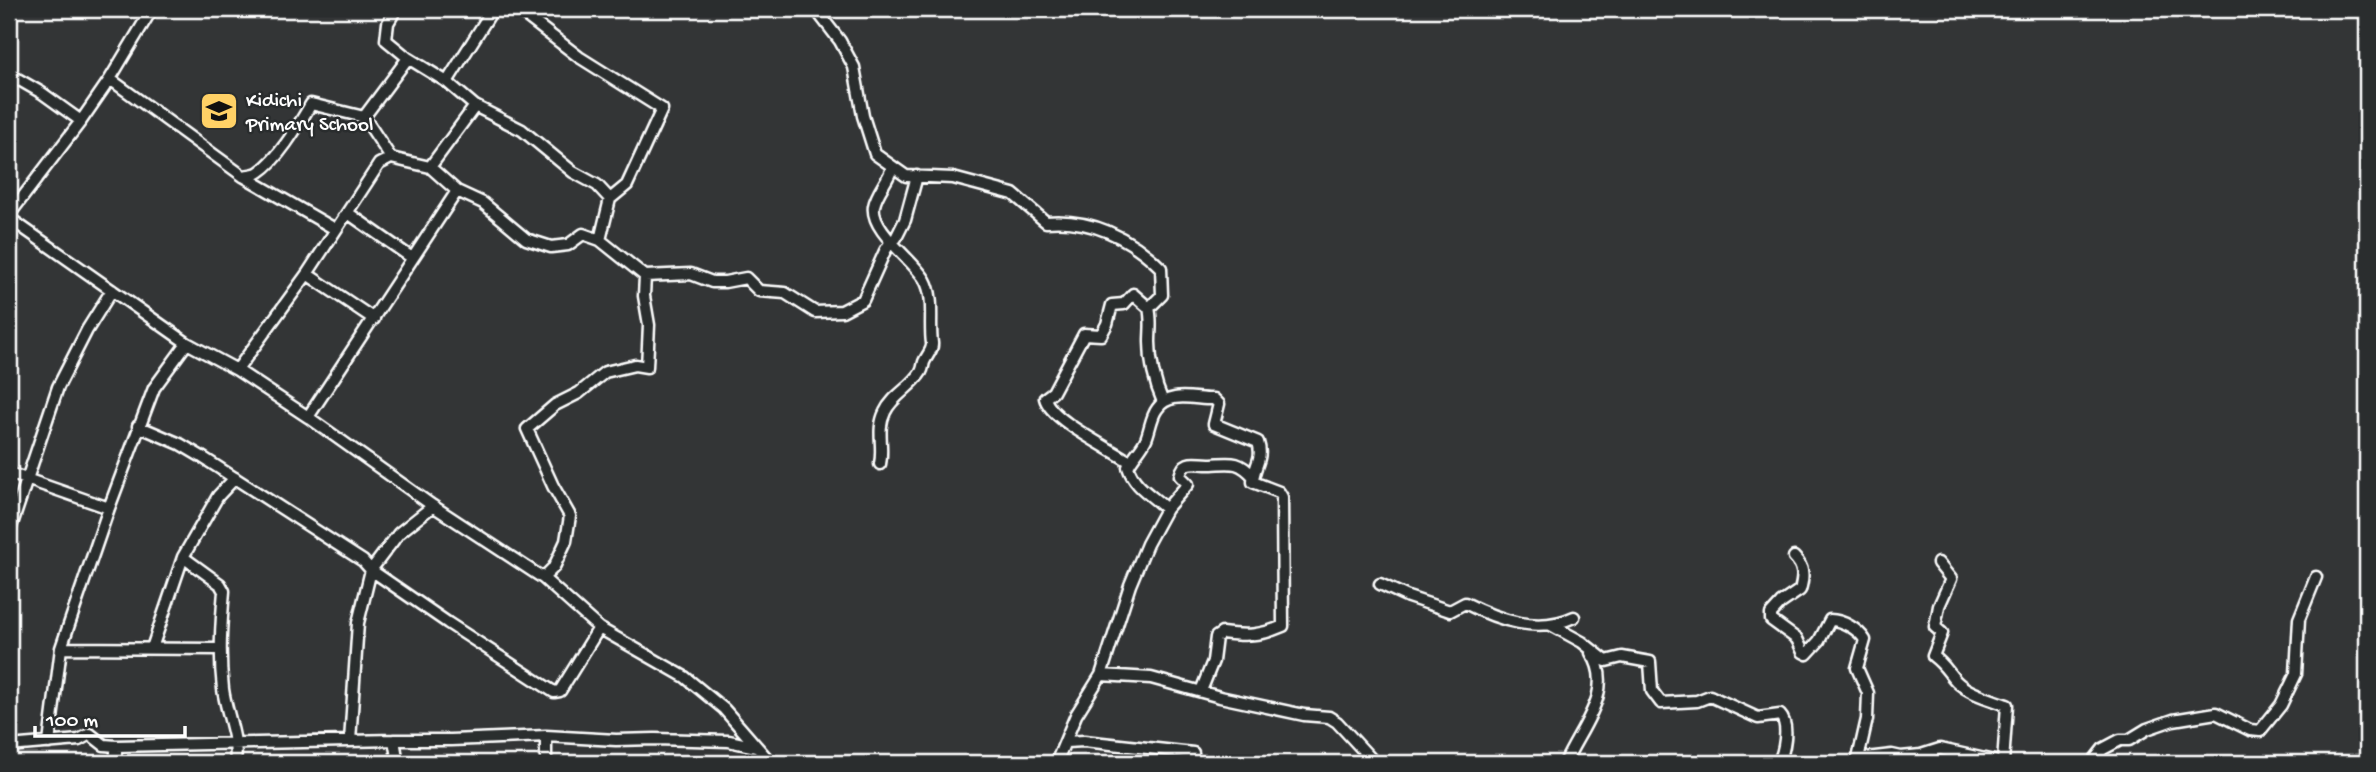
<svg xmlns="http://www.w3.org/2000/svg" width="2376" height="772" font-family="'Gochi Hand',sans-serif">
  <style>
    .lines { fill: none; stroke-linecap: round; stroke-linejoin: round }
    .minor-casing { stroke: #fff; stroke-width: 15 }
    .minor { stroke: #2a2d2e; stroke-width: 10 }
    .labels { text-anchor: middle; stroke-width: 5; stroke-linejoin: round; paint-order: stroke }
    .poi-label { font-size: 21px; fill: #fff; stroke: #2a2d2e; text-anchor: start }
  </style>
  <rect width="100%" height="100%" fill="#333536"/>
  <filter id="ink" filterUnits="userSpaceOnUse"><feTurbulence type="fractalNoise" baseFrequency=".0143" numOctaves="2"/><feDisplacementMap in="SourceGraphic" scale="14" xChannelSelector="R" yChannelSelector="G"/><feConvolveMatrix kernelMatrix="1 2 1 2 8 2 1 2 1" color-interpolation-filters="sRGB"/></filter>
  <g filter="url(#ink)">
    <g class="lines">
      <!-- minor casing -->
      <g class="minor-casing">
        <path id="minor" d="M 517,9 L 579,57 L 662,109 L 627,185 L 610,199
          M 821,9 L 820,15 L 840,41 L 854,67 L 863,116 L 875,154 L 906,176 L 953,178 L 1013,194 L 1046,222 C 1090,218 1130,237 1161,268 L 1162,295 L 1149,308 C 1152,320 1150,330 1150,342 C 1150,362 1155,384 1163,402
          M 408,58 L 447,82
          M 9,74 L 42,93 L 81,121
          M 110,79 L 243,176 L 335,229
          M 475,106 L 447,82 L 493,9
          M 364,117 L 391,158
          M 430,167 L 457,191 L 483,203 L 526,239 L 551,247 L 568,245 L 583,234 L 600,240
          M 243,176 C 248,175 255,175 259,172 C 279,159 299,124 311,104 L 364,117 L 408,58 L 386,40 L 388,23 L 396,9
          M 348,213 L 412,258
          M 9,215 L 81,121 L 110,79 L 152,9
          M 9,218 L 187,343 L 237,370 L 308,417 L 433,506 L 543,578 L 599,628 L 685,677 L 724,709 L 771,763
          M 307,274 L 374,319
          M 645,276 L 691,274 L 712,282 L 725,282 L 746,278 L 759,291 L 785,293 L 815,312 L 842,311 L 863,300 L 885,251 L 891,241 L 896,238 L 905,220 L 917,176
          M 237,370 L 307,274 L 379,164 L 391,158 L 430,167 L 475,106 L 522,130 L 573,172 L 597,185 L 610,199 L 600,240 L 645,276 L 644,296 L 649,325 L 647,367 L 635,365 L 605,372 L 579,393 L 555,405 L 527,429 L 553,486 L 570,516 L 566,541 L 554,567 L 543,578
          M 308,417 L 457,191
          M 138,426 L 180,444 L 202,457 L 363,561 L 371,570 L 448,623 L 554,692 L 560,691 L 599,628
          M 1130,462 C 1110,448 1050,420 1045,398 L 1053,392 L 1084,334 L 1101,335 L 1107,324 L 1112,305 L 1124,304 L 1133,294 L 1149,308
          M 880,464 C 884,446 876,430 885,412 C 892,396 912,387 921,372 C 923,369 923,365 924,362 C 927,355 933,350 932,343 C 929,323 935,298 925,280 C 914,260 870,231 874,206 C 876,193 888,181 892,168
          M 9,473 L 109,508
          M 235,478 L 218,496 L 183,557 L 220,584 L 224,591 C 221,625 219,655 223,689 C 226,713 239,739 235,763
          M 1166,509 C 1152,495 1135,488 1128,467 C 1132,457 1141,450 1146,439 C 1150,430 1151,417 1157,409 C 1169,390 1196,400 1214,399 L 1219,404 L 1214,424 L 1258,442 C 1264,460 1253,466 1253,482 L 1279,492 L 1282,497 L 1283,626 C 1261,636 1245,636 1222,633 L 1216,637 L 1213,661 L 1201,691
          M 9,533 L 58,387 L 87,330 L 112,290
          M 1794,557 C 1804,567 1804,576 1800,590 L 1781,603 L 1771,614 L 1771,620 L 1797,639 L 1803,652 L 1807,654 L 1819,641 L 1830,620 C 1843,620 1859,630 1865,640 L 1857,668 L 1868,693 L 1867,719 L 1857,763
          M 1938,563 L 1951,579 L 1939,606 L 1935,627 L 1942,633 L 1933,656 C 1945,665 1947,671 1956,681 C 1969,694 1991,699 2007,705 L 2003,763
          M 1380,584 L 1408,597 L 1450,611 L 1465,603 C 1498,620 1538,634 1574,617
          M 1551,625 L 1582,642 L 1606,661 L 1622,657 L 1650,662 L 1652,691 L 1661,703 L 1697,701 L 1710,696 L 1758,718 L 1780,715 C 1790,725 1784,753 1778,763
          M 61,648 L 219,649
          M 152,648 L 183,557
          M 1101,675 L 1151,678 L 1220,697 L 1304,715 L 1329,717 L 1337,722 L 1375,763
          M 394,740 L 398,763
          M 350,741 L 358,623 L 371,570 L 399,533 L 433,506
          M 1066,742 L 1084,741 L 1193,753 L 1194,763
          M 49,743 L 61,648 L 109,508 L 154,388 L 187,343
          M 9,746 L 79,740 L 90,734 L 104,745 L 116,746 L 394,740 L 451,740 L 546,736 L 616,740 L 655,739 L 729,741 L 756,747
          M 1858,759 L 1892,755 L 1901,757 L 1921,755 L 1940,749 L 2003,763
          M 116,763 L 116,746
          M 546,763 L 546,736
          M 1056,763 L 1076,715 L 1101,675 L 1130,585 L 1147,544 L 1166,509 L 1188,484 L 1180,476 C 1184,457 1197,465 1212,464 C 1231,463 1238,460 1253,476
          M 1565,763 C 1579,730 1617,690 1591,653
          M 2092,763 L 2103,749 L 2120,740 L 2129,740 L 2147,729 L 2173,720 L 2216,713 L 2250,730 L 2260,731 L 2281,705 L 2296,674 L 2299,619 L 2316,577"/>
      </g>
      <!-- minor -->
      <use href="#minor" class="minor"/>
    </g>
  </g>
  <!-- icons -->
  <defs>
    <g id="school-square" transform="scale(2.0125)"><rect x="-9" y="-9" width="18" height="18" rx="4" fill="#ffd166" stroke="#2a2d2e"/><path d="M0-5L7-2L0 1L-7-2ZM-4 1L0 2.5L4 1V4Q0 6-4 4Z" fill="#111"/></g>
  </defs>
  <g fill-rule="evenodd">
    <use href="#school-square" x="219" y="111"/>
  </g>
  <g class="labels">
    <!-- poi labels -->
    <g class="poi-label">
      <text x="246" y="106">Kidichi<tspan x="246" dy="24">Primary School</tspan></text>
    </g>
  </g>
  <!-- margin -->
  <rect width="2376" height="772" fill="none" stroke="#2a2d2e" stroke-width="35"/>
  <rect x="18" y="18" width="2341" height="737" fill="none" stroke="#fff" stroke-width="2.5" filter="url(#ink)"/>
  <!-- scale -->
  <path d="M35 726v10h150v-10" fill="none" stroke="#ffffff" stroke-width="3.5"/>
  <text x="46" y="726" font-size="21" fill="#ffffff" stroke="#2a2d2e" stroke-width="5" paint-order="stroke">100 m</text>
</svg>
